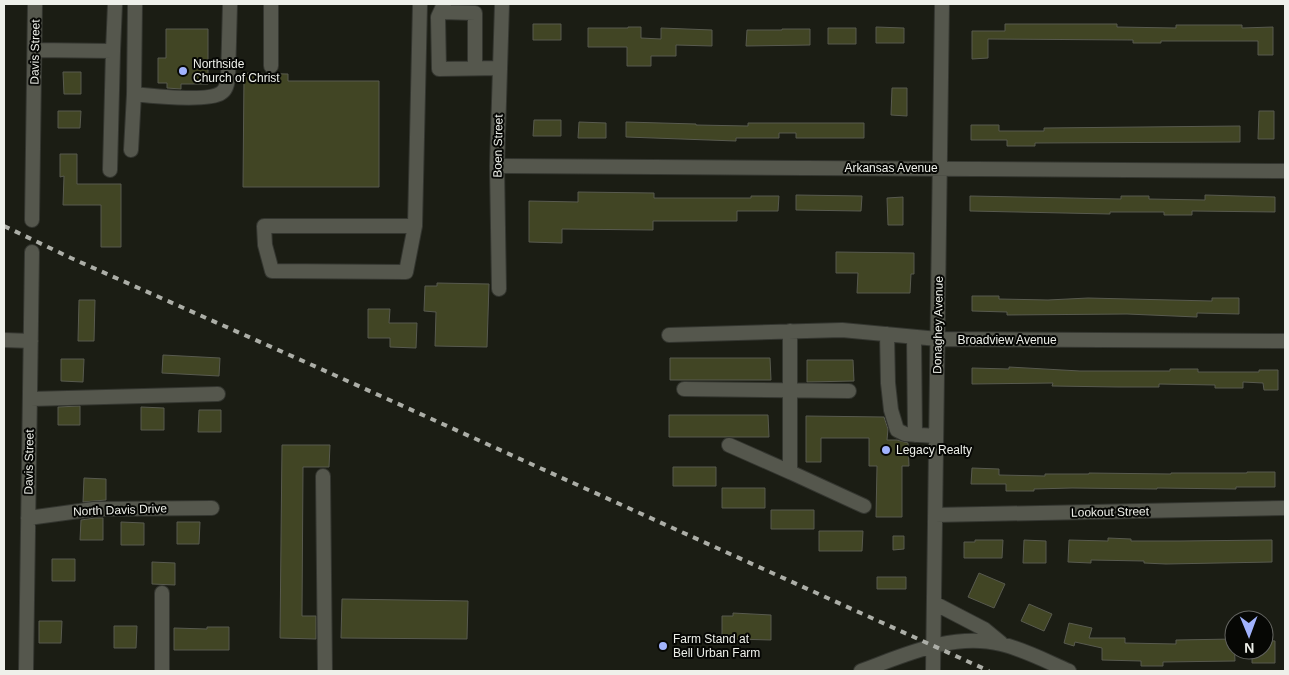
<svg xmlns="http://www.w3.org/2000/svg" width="1289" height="675" font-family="Arial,sans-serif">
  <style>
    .building { fill: #414524; stroke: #585a4f }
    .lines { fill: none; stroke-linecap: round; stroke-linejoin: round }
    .minor-casing { stroke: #343630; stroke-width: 16 }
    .minor { stroke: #55574d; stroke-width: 14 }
    .rail { stroke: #acaea7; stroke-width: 4; stroke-dasharray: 6 6; stroke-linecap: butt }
    .poi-dot { fill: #a1b3fd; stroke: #060704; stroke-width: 2 }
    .labels { text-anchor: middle; stroke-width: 4; stroke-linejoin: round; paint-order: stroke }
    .street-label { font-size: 12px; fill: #eef0ea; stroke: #060704 }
    .poi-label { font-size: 12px; fill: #eef0ea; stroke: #060704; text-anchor: start }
  </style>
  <rect width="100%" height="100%" fill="#1b1d14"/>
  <!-- building -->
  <path class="building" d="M 533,24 L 561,24 L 561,40 L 533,40 Z
    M 1005,24 L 1117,24 L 1117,27 L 1176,28 L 1176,25 L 1242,25 L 1242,28 L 1273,27 L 1273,55 L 1258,55 L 1258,41 L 1161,41 L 1161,43 L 1133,43 L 1133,40 L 988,39 L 988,58 L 972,59 L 972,31 L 1005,31 Z
    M 628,27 L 641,27 L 641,38 L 661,39 L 661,28 L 712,30 L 712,46 L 676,45 L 676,56 L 651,56 L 651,66 L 627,66 L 627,47 L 588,47 L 588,28 L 628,28 Z
    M 876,27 L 904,28 L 904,43 L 876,43 Z
    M 828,28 L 856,28 L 856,44 L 828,44 Z
    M 166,29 L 208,29 L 208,84 L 181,84 L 181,89 L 167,88 L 167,83 L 158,83 L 158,58 L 166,58 Z
    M 782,29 L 810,29 L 810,45 L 746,46 L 747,30 L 782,30 Z
    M 63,72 L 81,72 L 81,94 L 64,94 Z
    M 244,73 L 288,74 L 288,81 L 379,81 L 379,187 L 243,187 Z
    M 892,88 L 907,88 L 907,116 L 891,115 Z
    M 58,111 L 81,111 L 80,128 L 58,128 Z
    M 1259,111 L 1274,111 L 1274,139 L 1258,139 Z
    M 534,120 L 561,120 L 561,136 L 533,136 Z
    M 579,122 L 606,123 L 606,138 L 578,138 Z
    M 626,122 L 696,124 L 696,125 L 748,126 L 748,123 L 864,123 L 864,138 L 796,138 L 796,133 L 779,133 L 779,138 L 736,138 L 736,141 L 626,137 Z
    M 971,125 L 999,125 L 999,131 L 1044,131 L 1044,128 L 1240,126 L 1240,142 L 1035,143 L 1035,146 L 1007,146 L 1007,140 L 971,140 Z
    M 60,154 L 77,154 L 77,184 L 121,184 L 121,247 L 101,247 L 101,205 L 63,205 L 64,176 L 60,177 Z
    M 578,192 L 654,193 L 654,198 L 751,198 L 751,196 L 779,196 L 778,211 L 737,211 L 737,221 L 653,221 L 653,230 L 562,229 L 562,243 L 529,242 L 529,201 L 578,202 Z
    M 796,195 L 862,196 L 861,211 L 796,210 Z
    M 1205,195 L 1275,197 L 1275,212 L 1192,211 L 1192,215 L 1164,215 L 1164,212 L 1110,212 L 1110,214 L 970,211 L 970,196 L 1121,199 L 1121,196 L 1149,196 L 1149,199 L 1205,200 Z
    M 903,197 L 903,225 L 888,225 L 887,198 Z
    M 836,252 L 914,253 L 914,274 L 911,274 L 910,293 L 857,293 L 858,273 L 836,273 Z
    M 437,283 L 489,284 L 487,347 L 435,346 L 436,312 L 424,311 L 425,286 L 437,286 Z
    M 972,296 L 999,296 L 999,299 L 1048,300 L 1088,298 L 1212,301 L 1212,298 L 1239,298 L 1239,314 L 1197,313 L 1197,317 L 1127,314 L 1007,315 L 1007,312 L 972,311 Z
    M 79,300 L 95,300 L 94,341 L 78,341 Z
    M 368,309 L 390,309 L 389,323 L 417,323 L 416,348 L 390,347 L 390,338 L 368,338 Z
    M 163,355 L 220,358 L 219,376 L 162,373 Z
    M 670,358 L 770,358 L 771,380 L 670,380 Z
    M 61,359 L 84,359 L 83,382 L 61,381 Z
    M 807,360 L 853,360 L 854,381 L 807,382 Z
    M 1009,367 L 1080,371 L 1170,371 L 1170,369 L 1198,369 L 1198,372 L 1259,372 L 1259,370 L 1278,370 L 1278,390 L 1264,390 L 1263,383 L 1243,382 L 1243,388 L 1215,388 L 1215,385 L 1159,384 L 1159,387 L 1118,387 L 1052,386 L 1053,383 L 972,384 L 972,368 L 1009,369 Z
    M 80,406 L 80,425 L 58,425 L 58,407 Z
    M 141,407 L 164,408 L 164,430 L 141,430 Z
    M 199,410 L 221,410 L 221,432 L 198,432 Z
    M 669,415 L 768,415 L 769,437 L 669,437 Z
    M 806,416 L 884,417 L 888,429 L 887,440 L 897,440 L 908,443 L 909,466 L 902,466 L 902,517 L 876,517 L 877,466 L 869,466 L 869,438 L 821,438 L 821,462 L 806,462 Z
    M 282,445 L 330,445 L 329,467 L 303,467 L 302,616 L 316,616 L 316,639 L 280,638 Z
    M 673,467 L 716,467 L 716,486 L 673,486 Z
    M 972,468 L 999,469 L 999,475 L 1045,476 L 1045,474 L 1089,474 L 1089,473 L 1171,474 L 1171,473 L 1247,473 L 1247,472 L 1275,472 L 1275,487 L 1236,487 L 1236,489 L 1157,488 L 1157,489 L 1072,488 L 1034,489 L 1034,491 L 1006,491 L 1006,484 L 971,484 Z
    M 84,478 L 106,479 L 106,500 L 83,502 Z
    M 722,488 L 765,488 L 765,508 L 722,508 Z
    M 771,510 L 814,510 L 814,529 L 771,529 Z
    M 95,518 L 103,518 L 103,540 L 80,540 L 81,520 Z
    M 121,522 L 144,523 L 144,545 L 121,545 Z
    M 177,522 L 200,522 L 199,544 L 177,544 Z
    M 819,531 L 863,531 L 862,551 L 819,551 Z
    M 893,536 L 904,536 L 904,549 L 893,550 Z
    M 1108,538 L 1131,539 L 1131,541 L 1180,541 L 1272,540 L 1272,562 L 1166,564 L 1144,563 L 1144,561 L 1091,560 L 1091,563 L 1068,562 L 1069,540 L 1108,541 Z
    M 975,540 L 1003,540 L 1002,558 L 964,558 L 964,542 L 975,542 Z
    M 1024,540 L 1046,541 L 1046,563 L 1023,563 Z
    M 52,559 L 75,559 L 75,581 L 52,581 Z
    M 152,562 L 175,563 L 175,585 L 152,584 Z
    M 979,573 L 1005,584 L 994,608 L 968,597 Z
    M 877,577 L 906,577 L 906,589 L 877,589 Z
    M 342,599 L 468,601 L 467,639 L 341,638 Z
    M 1029,604 L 1052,614 L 1044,631 L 1021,621 Z
    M 733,613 L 771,615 L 771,640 L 734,639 L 734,641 L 722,641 L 722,616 L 733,616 Z
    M 39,621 L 62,621 L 61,643 L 39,643 Z
    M 1069,623 L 1092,628 L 1089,638 L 1125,638 L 1125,643 L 1176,644 L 1176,640 L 1234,639 L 1235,661 L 1163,662 L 1163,666 L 1141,666 L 1141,661 L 1102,660 L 1102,648 L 1075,642 L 1074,646 L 1064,643 Z
    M 114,626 L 137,626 L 136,648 L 114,648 Z
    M 207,627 L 229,627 L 229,650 L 174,650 L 174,628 L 207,629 Z
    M 1264,640 L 1275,641 L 1275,663 L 1252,663 L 1252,650 L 1264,650 Z"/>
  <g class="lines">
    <!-- minor casing -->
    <g class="minor-casing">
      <path id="minor" d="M 135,4 L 134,94 C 152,96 208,102 221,93 C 226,90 227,85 228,79 L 230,4
        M 271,4 L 271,66
        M 444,4 L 438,17 L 439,69 L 500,68
        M 441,12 L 475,13 L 475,68
        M 35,50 L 113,51 L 115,4
        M 131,150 L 134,94
        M 497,166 L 1285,171
        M 110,170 L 113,51
        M 32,220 L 35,4
        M 415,226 L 264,226 L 265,245 L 272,271 L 406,272 L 415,226 L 420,4
        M 499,289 L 497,166 L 502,4
        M 790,331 L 790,472 L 864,506
        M 887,334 L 888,383 L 891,410 L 897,430 L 905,434 L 936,436
        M 669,335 L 842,330 L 938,339 L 1285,341
        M 914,337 L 915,435
        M 4,340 L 31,341
        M 684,389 L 849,391
        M 30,399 L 218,394
        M 729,445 L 790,472
        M 323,476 L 325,671
        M 935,515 L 1285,508
        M 28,518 L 94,509 L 212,508
        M 162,593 L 162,671
        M 934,603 L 984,629 L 1001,643
        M 26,671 L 32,252
        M 861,671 C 905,655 953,632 1001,644 C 1023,649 1048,662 1069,671
        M 933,671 L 942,4"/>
    </g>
    <!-- minor -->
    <use href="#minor" class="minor"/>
    <!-- rail -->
    <path class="rail" d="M 4,226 L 71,258 L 321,369 L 989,671"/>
  </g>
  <!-- markers -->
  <g class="poi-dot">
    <circle cx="183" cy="71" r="5"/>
    <circle cx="886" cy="450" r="5"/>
    <circle cx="663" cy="646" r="5"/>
  </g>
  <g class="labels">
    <!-- street labels -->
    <g class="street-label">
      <text transform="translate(35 52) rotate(-89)" y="4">Davis Street</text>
      <text transform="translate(498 146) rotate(-89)" y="4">Boen Street</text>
      <text x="891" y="172">Arkansas Avenue</text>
      <text transform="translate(938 325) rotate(-89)" y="4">Donaghey Avenue</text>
      <text x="1007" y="344">Broadview Avenue</text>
      <text transform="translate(29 462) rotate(-89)" y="4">Davis Street</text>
      <text transform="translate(120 510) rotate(-2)" y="4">North Davis Drive</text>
      <text transform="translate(1110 512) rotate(-1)" y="4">Lookout Street</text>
    </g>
    <!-- poi labels -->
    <g class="poi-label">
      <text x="193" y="68">Northside<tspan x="193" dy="14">Church of Christ</tspan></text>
      <text x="896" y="454">Legacy Realty</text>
      <text x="673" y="643">Farm Stand at<tspan x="673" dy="14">Bell Urban Farm</tspan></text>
    </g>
  </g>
  <!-- border -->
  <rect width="1289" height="675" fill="none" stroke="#eef0ea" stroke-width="10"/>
  <!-- north arrow -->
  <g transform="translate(1249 635) rotate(179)"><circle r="24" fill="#060704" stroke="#636460"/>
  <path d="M0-4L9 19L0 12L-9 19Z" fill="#a1b3fd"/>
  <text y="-8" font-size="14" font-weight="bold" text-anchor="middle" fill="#eef0ea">N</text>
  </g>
</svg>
